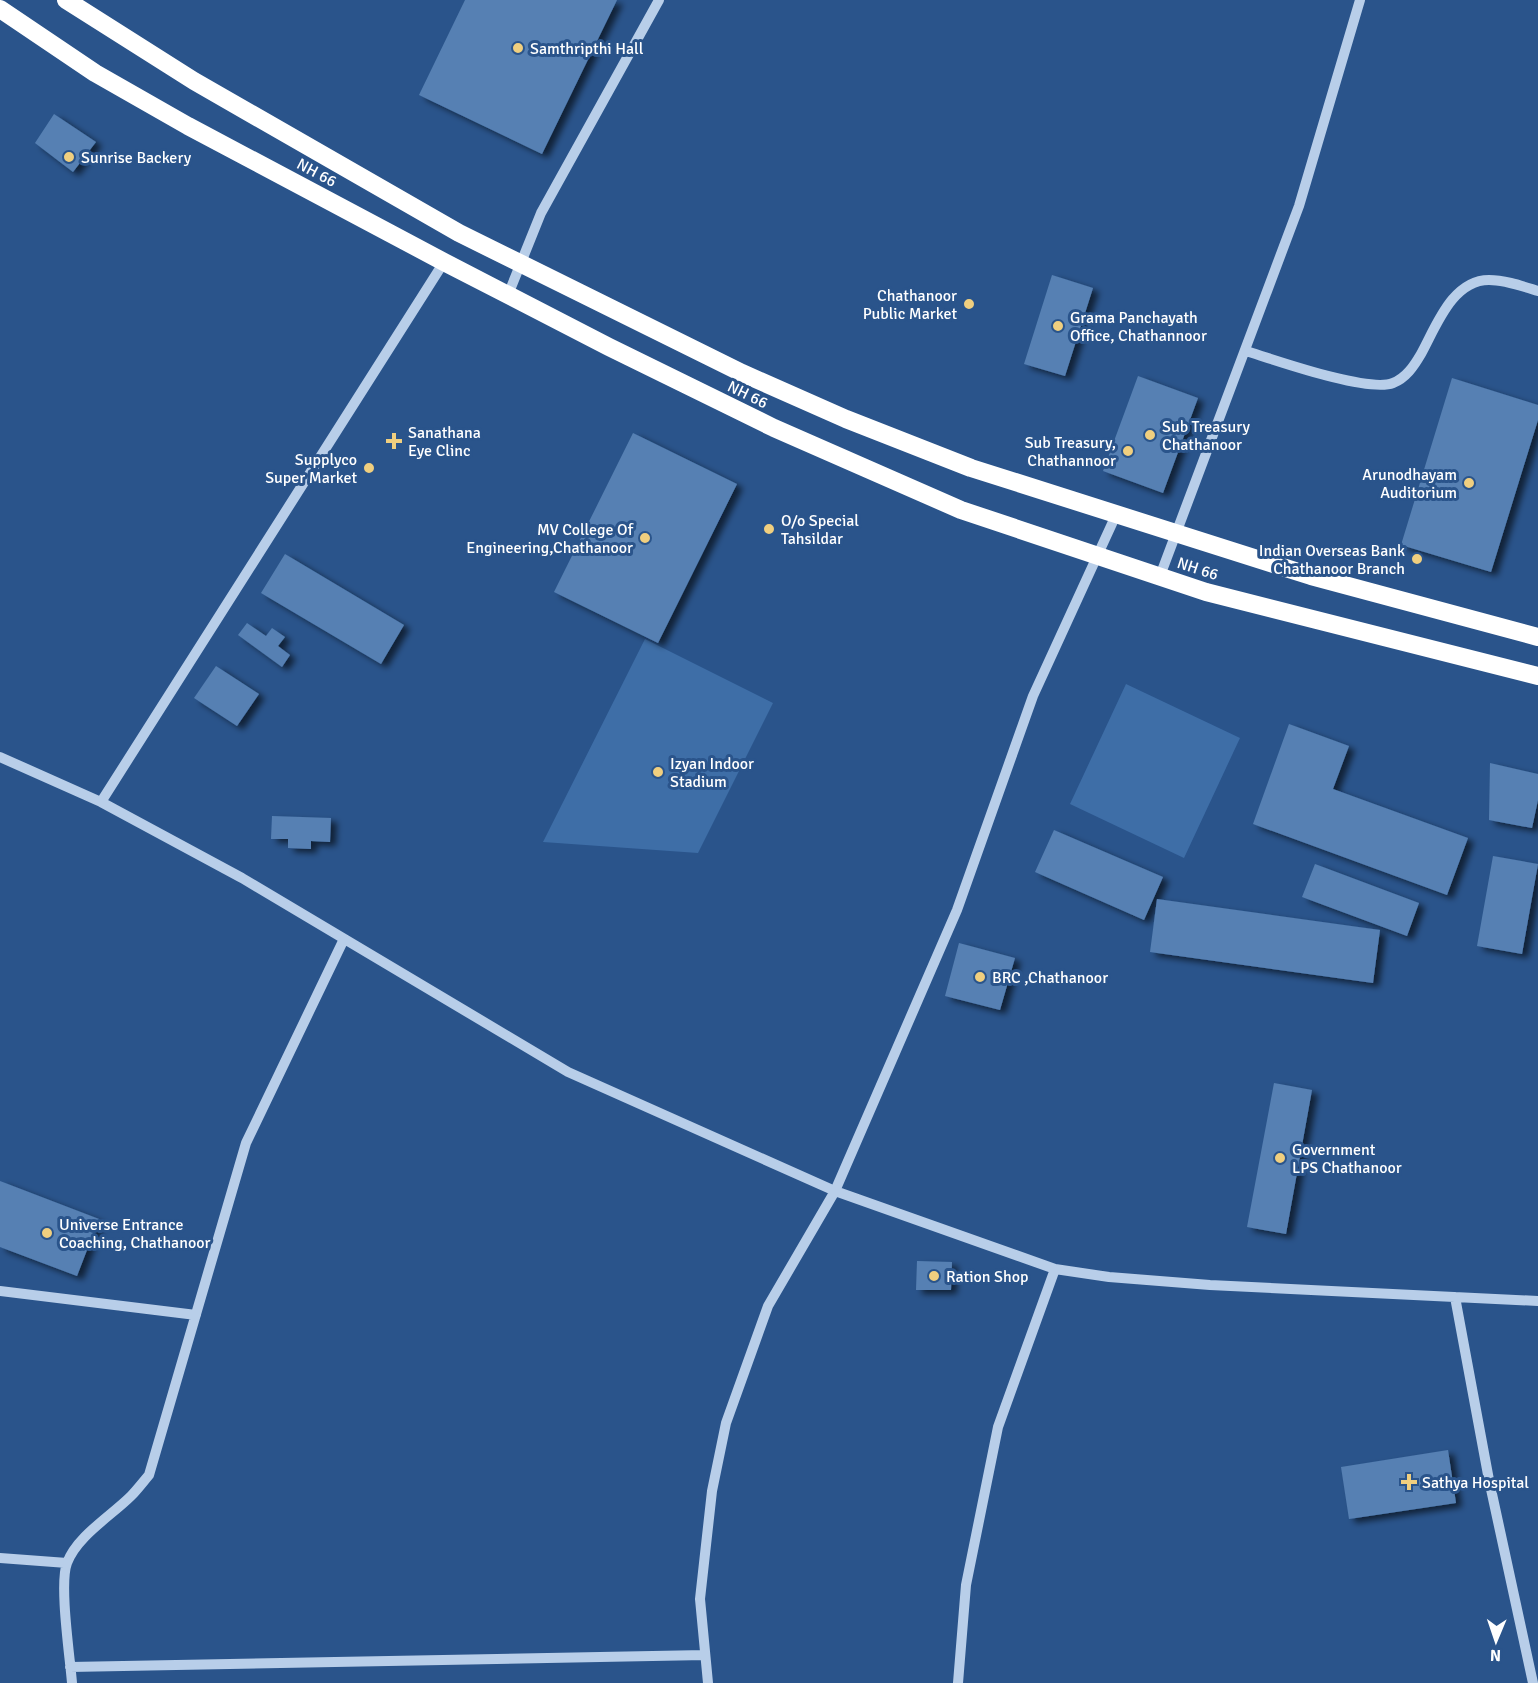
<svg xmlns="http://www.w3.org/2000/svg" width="1538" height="1683" font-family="Signika,sans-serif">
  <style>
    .green { fill: #3e6ea7 }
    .building { fill: #5680b3; filter: url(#shadow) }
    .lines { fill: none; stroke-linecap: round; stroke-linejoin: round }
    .minor { stroke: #b8cee9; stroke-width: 10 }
    .highway { stroke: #fff; stroke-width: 18 }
    .poi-dot { fill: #f0cf7f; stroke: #2a548b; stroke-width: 2 }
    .labels { text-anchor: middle; stroke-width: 6; stroke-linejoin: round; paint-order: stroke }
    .poi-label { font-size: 16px; fill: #fff; stroke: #2a548b; text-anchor: start }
    .street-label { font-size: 16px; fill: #fff; stroke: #2a548b }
  </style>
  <defs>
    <filter id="shadow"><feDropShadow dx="6" dy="4" stdDeviation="3" flood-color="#0009"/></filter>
  </defs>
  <rect width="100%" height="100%" fill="#2a548b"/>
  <!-- green -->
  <path class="green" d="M 645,639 L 773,703 L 698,853 L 543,842 Z
    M 1126,684 L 1240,738 L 1184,858 L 1070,804 Z"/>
  <!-- building -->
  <path class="building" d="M 465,0 L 617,0 L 542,154 L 419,95 Z
    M 54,114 L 96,142 L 73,172 L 35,143 Z
    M 1052,275 L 1093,288 L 1065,376 L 1024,364 Z
    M 1138,376 L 1198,398 L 1163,493 L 1103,471 Z
    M 1452,378 L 1538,405 L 1538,420 L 1491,572 L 1401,545 Z
    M 633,433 L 737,484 L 658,643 L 554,592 Z
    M 285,554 L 404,625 L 381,664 L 261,593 Z
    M 247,623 L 266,636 L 272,628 L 285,637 L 278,646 L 290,655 L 282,667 L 238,635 Z
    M 216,666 L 259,694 L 237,726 L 194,698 Z
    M 1289,724 L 1349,746 L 1333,789 L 1468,838 L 1447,895 L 1253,824 Z
    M 1490,763 L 1538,774 L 1538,800 L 1532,828 L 1489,820 Z
    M 272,816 L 331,818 L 330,842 L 311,841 L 311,849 L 288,848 L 288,839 L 271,839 Z
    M 1054,830 L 1163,877 L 1144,920 L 1035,872 Z
    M 1493,856 L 1538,864 L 1522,954 L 1477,946 Z
    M 1315,864 L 1419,903 L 1407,936 L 1302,897 Z
    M 1157,899 L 1380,930 L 1373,983 L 1150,952 Z
    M 959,943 L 1015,958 L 1000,1010 L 945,996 Z
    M 1274,1083 L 1312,1090 L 1286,1234 L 1247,1227 Z
    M 0,1181 L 99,1219 L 77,1276 L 0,1247 Z
    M 917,1261 L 952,1262 L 951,1290 L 916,1290 Z
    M 1448,1450 L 1456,1503 L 1349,1519 L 1341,1467 Z"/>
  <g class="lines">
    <!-- minor -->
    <path class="minor" d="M 508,295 L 541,213 L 659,0
      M 1246,351 C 1275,360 1368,393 1393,383 C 1406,378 1414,366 1421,354 C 1436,327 1452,280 1489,280 C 1505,280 1522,286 1538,291
      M 1160,576 L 1299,206 L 1360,0
      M 0,757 L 101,802 L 242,878 L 568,1072 L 835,1191 L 957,910 L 1033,696 L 1116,515
      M 101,802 L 444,262
      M 0,1291 L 196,1315
      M 1455,1297 L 1489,1480 L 1533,1683
      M 0,1558 L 67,1563
      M 70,1667 L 705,1655
      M 72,1683 C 70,1657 59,1584 67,1563 C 77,1536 111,1516 131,1496 C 137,1490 143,1482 149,1475 L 246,1143 L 344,939
      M 708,1683 L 700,1599 L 712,1491 L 726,1423 L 768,1306 L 835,1191 L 1055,1269 L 1109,1277 L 1210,1285 L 1538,1301
      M 958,1683 L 966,1585 L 998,1427 L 1055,1269"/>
    <!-- highway -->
    <path class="highway" d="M 66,0 L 194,81 L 459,233 L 742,373 L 846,419 L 971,468 L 1311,576 L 1538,637
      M 0,9 L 95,73 L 188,126 L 444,262 L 609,347 L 774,428 L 961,510 L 1206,592 L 1538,676"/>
  </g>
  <!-- markers -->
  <g class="poi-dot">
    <circle cx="518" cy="48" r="6"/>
    <circle cx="69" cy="157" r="6"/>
    <circle cx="969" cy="304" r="6"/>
    <circle cx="1058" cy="326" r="6"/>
    <circle cx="1150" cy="435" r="6"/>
    <path d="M391 432h6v6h6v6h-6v6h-6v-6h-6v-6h6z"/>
    <circle cx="1128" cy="451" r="6"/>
    <circle cx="369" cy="468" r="6"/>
    <circle cx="1469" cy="483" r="6"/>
    <circle cx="769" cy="529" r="6"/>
    <circle cx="645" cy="538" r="6"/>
    <circle cx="1417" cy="559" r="6"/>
    <circle cx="658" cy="772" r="6"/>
    <circle cx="980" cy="977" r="6"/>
    <circle cx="1280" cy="1158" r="6"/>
    <circle cx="47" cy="1233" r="6"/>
    <circle cx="934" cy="1276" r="6"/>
    <path d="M1406 1473h6v6h6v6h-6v6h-6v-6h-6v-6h6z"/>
  </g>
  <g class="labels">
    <!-- poi labels -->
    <g class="poi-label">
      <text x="530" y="54">Samthripthi Hall</text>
      <text x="81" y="163">Sunrise Backery</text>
      <text x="957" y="301" text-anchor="end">Chathanoor<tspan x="957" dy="18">Public Market</tspan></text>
      <text x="1070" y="323">Grama Panchayath<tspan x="1070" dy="18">Office, Chathannoor</tspan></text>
      <text x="1162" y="432">Sub Treasury<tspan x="1162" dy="18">Chathanoor</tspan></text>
      <text x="408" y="438">Sanathana<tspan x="408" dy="18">Eye Clinc</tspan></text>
      <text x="1116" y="448" text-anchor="end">Sub Treasury,<tspan x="1116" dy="18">Chathannoor</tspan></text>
      <text x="357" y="465" text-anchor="end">Supplyco<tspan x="357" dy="18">Super Market</tspan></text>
      <text x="1457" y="480" text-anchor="end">Arunodhayam<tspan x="1457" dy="18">Auditorium</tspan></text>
      <text x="781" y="526">O/o Special<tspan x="781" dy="18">Tahsildar</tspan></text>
      <text x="633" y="535" text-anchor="end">MV College Of<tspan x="633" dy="18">Engineering,Chathanoor</tspan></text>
      <text x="1405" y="556" text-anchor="end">Indian Overseas Bank<tspan x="1405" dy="18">Chathanoor Branch</tspan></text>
      <text x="670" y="769">Izyan Indoor<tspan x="670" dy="18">Stadium</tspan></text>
      <text x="992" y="983">BRC ,Chathanoor</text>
      <text x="1292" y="1155">Government<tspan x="1292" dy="18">LPS Chathanoor</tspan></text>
      <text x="59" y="1230">Universe Entrance<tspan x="59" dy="18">Coaching, Chathanoor</tspan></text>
      <text x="946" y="1282">Ration Shop</text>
      <text x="1422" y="1488">Sathya Hospital</text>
    </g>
    <!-- street labels -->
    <g class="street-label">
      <text transform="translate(317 172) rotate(28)" y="6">NH 66</text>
      <text transform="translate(748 394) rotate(26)" y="6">NH 66</text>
      <text transform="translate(1198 568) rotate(18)" y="6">NH 66</text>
    </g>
  </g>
  <!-- north arrow -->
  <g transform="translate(1496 1641) rotate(182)" stroke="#2a548b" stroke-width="4.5" paint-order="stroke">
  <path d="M0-4.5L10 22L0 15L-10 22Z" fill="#ffffff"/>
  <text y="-9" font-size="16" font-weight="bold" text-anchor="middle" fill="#ffffff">N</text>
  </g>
</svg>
